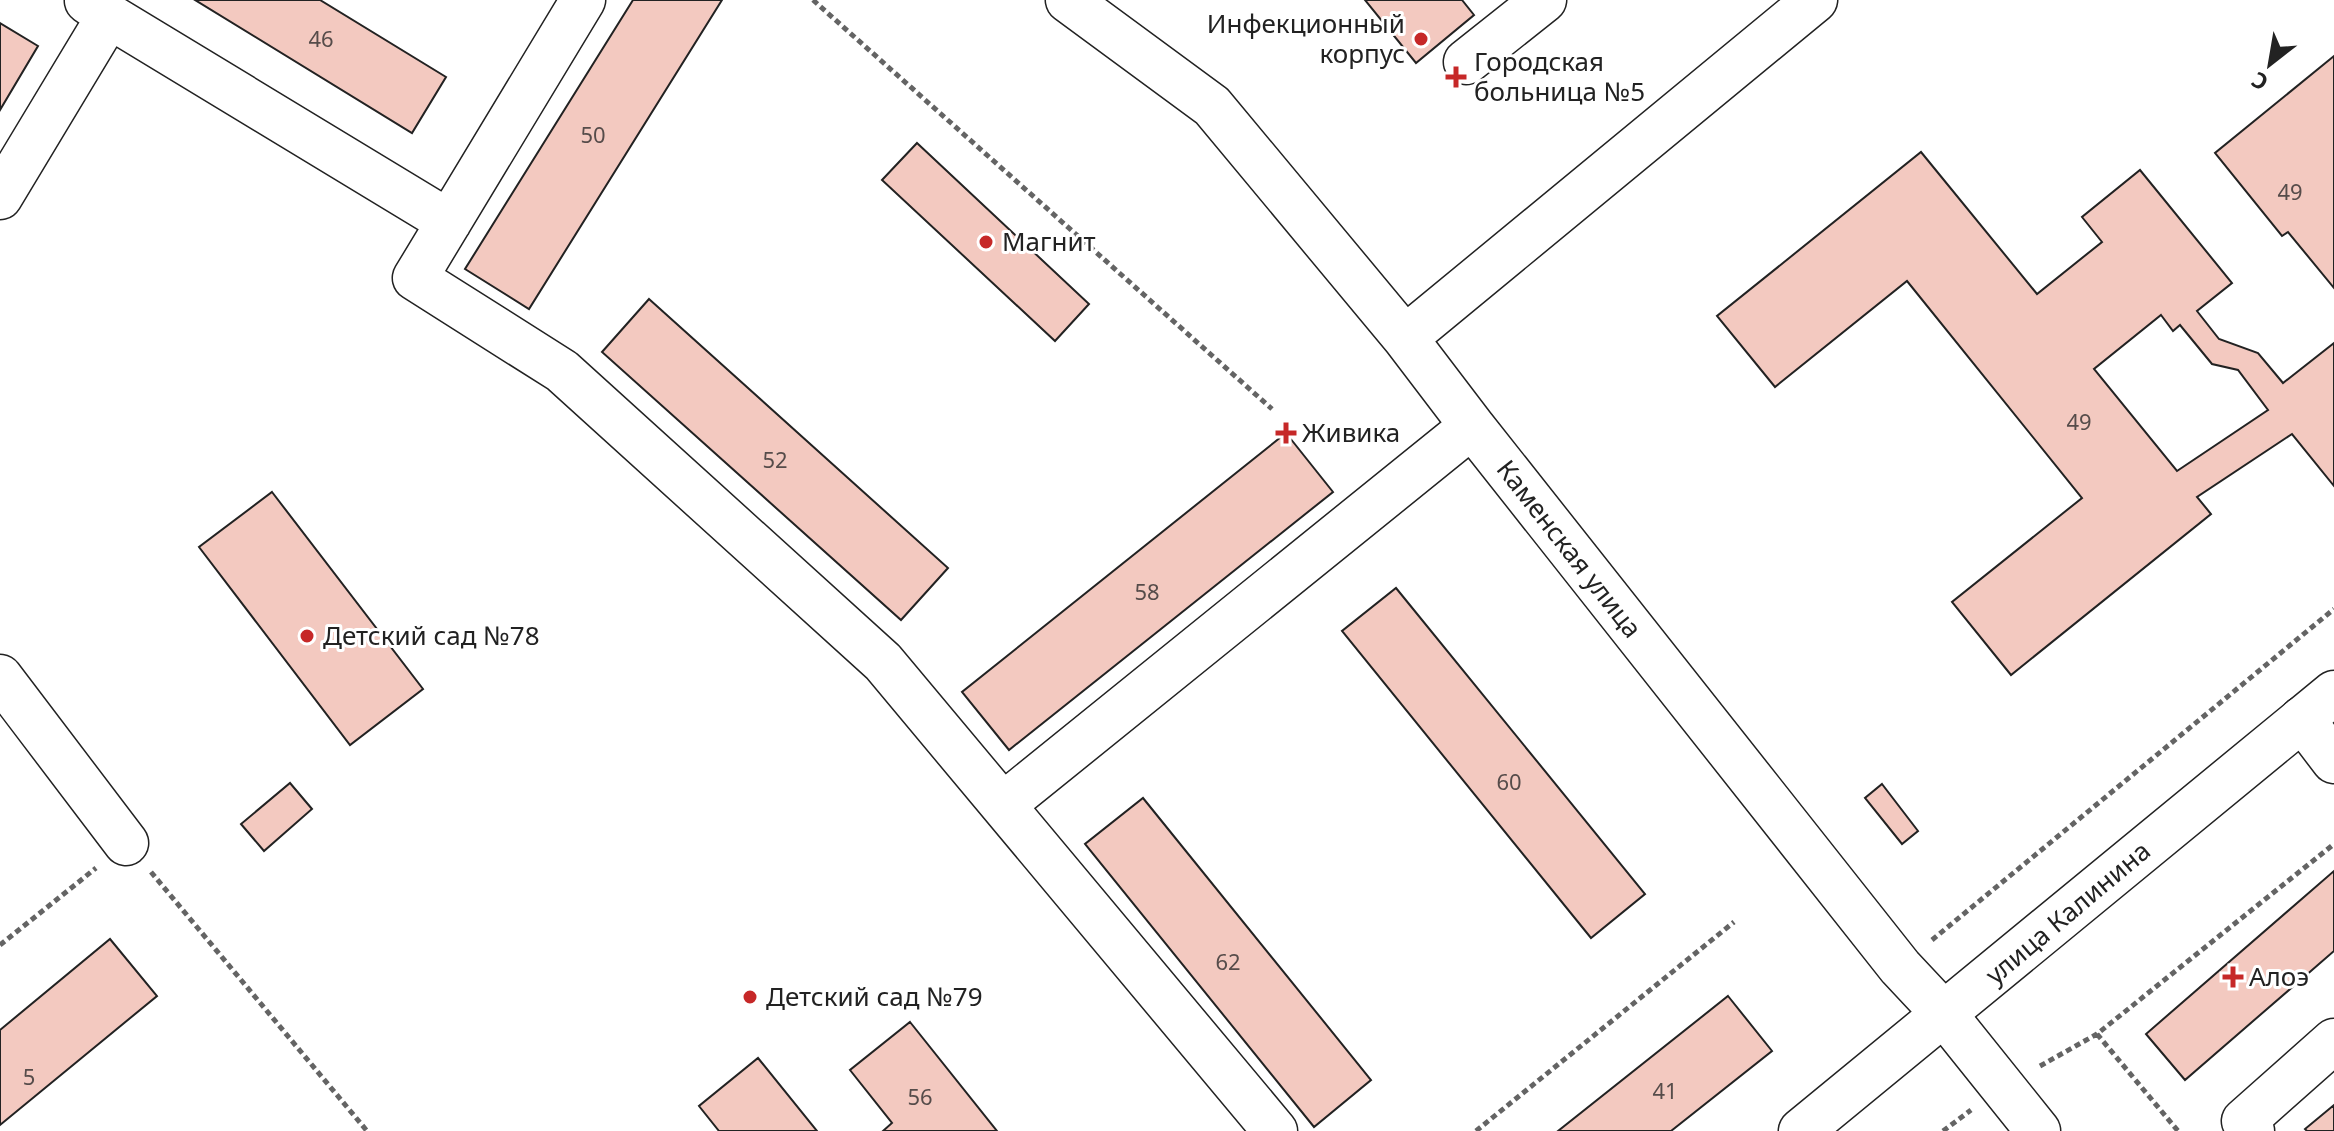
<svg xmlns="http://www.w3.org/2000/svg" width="2334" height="1131" font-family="'Noto Sans',sans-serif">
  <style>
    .building { fill: #f3c9c0; stroke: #222; stroke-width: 2; fill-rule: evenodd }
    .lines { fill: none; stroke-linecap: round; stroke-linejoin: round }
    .minor-casing { stroke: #222; stroke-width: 47 }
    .major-casing { stroke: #222; stroke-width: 47 }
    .path { stroke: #646464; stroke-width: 5; stroke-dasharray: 6 4; stroke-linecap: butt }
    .minor { stroke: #fff; stroke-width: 44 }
    .major { stroke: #fff; stroke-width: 44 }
    .poi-dot { fill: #c62828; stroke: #fff; stroke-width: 3 }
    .labels { text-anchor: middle; stroke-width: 6; stroke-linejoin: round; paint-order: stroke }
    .number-label { font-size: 22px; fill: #564c4a }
    .poi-label { font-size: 26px; fill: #222; stroke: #fff; text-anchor: start }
    .street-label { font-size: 26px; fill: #222; stroke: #fff }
  </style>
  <rect width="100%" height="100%" fill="#fff"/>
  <!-- building -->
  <path class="building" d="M 195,0 L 320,0 L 446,77 L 412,133 Z
    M 633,0 L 722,0 L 529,309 L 465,269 Z
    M 1365,0 L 1462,0 L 1474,15 L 1416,63 Z
    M 0,23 L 38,46 L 0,110 Z
    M 2334,56 L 2334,288 L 2288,232 L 2282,236 L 2215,153 Z
    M 917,143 L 1089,304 L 1055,341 L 882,180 Z
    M 1921,152 L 2037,294 L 2102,242 L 2082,217 L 2140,170 L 2232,283 L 2197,311 L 2219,339 L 2258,353 L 2283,383 L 2334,343 L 2334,486 L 2292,434 L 2197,497 L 2211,514 L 2011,675 L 1952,602 L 2082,498 L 1907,281 L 1775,387 L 1717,316 ZM 2161,315 L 2173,331 L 2180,325 L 2212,364 L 2238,370 L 2268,410 L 2177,471 L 2094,369 Z
    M 649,299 L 948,568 L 901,620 L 602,352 Z
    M 1286,433 L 1333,492 L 1009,750 L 962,692 Z
    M 272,492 L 423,689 L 350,745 L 199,547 Z
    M 1396,588 L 1645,894 L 1591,938 L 1342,631 Z
    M 290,783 L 312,809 L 264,851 L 241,824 Z
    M 1882,784 L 1918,831 L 1902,844 L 1865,798 Z
    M 1143,798 L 1371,1080 L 1314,1127 L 1085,844 Z
    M 2334,871 L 2334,951 L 2185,1080 L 2146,1034 Z
    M 110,939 L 157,996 L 0,1125 L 0,1030 Z
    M 1728,996 L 1772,1051 L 1671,1131 L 1558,1131 Z
    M 910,1022 L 997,1131 L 883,1131 L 892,1123 L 850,1070 Z
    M 758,1058 L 817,1131 L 719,1131 L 699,1106 Z
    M 2334,1105 L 2334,1131 L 2307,1131 L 2305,1129 Z"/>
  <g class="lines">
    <!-- minor casing -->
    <g class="minor-casing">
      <path id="minor" d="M 583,0 L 415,278 L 562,371 L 883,662 L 1275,1131
        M 1068,0 L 1212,106 L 1405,338 L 1472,426 L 1900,967 L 1945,1015 L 2038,1131
        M 109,16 L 449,222
        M 1466,62 L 1544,0
        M 0,197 L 109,16 L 87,1
        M 1405,338 L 1815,0
        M 0,677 L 126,843
        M 2302,719 L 2334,761
        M 1003,805 L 1472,426
        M 2252,1131 L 2244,1121 L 2334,1041"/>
    </g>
    <!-- major casing -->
    <g class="major-casing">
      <path id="major" d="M 1801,1131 L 2334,693"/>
    </g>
    <!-- path -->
    <path class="path" d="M 813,0 L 1272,409
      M 151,872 L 367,1131
      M 1932,940 L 2334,609
      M 0,945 L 96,868
      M 2097,1034 L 2178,1131
      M 2040,1066 L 2097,1034 L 2334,844
      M 1476,1131 L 1734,922
      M 1943,1131 L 1971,1110"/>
    <!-- minor -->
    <use href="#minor" class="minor"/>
    <!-- major -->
    <use href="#major" class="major"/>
  </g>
  <!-- markers -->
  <g class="poi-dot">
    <circle cx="1421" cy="39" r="8"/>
    <path d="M1452 65h8v8h8v8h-8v8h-8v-8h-8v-8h8z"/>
    <circle cx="986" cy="242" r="8"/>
    <path d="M1282 421h8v8h8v8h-8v8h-8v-8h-8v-8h8z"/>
    <circle cx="307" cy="636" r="8"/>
    <path d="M2229 965h8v8h8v8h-8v8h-8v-8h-8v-8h8z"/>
    <circle cx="750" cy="997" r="8"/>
  </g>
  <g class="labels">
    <!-- number labels -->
    <g class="number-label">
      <text x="321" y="47">46</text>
      <text x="593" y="143">50</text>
      <text x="2290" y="200">49</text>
      <text x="2079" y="430">49</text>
      <text x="775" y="468">52</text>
      <text x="1147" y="600">58</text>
      <text x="1509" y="790">60</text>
      <text x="1228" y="970">62</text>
      <text x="29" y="1085">5</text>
      <text x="1665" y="1099">41</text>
      <text x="920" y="1105">56</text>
    </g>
    <!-- poi labels -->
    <g class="poi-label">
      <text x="1405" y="33" text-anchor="end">Инфекционный<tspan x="1405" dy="30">корпус</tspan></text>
      <text x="1474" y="71">Городская<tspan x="1474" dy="30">больница №5</tspan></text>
      <text x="1002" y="251">Магнит</text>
      <text x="1302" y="442">Живика</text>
      <text x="323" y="645">Детский сад №78</text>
      <text x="2249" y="986">Алоэ</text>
      <text x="766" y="1006">Детский сад №79</text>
    </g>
    <!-- street labels -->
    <g class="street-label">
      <text transform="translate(1569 549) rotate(52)" y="9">Каменская улица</text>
      <text transform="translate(2068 913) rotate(-40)" y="9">улица Калинина</text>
    </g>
  </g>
  <!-- north arrow -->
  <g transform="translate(2270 64) rotate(211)" stroke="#ffffff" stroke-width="6" paint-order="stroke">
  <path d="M0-6L14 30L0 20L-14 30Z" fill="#222222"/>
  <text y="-12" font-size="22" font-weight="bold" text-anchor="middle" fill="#222222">С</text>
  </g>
</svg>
